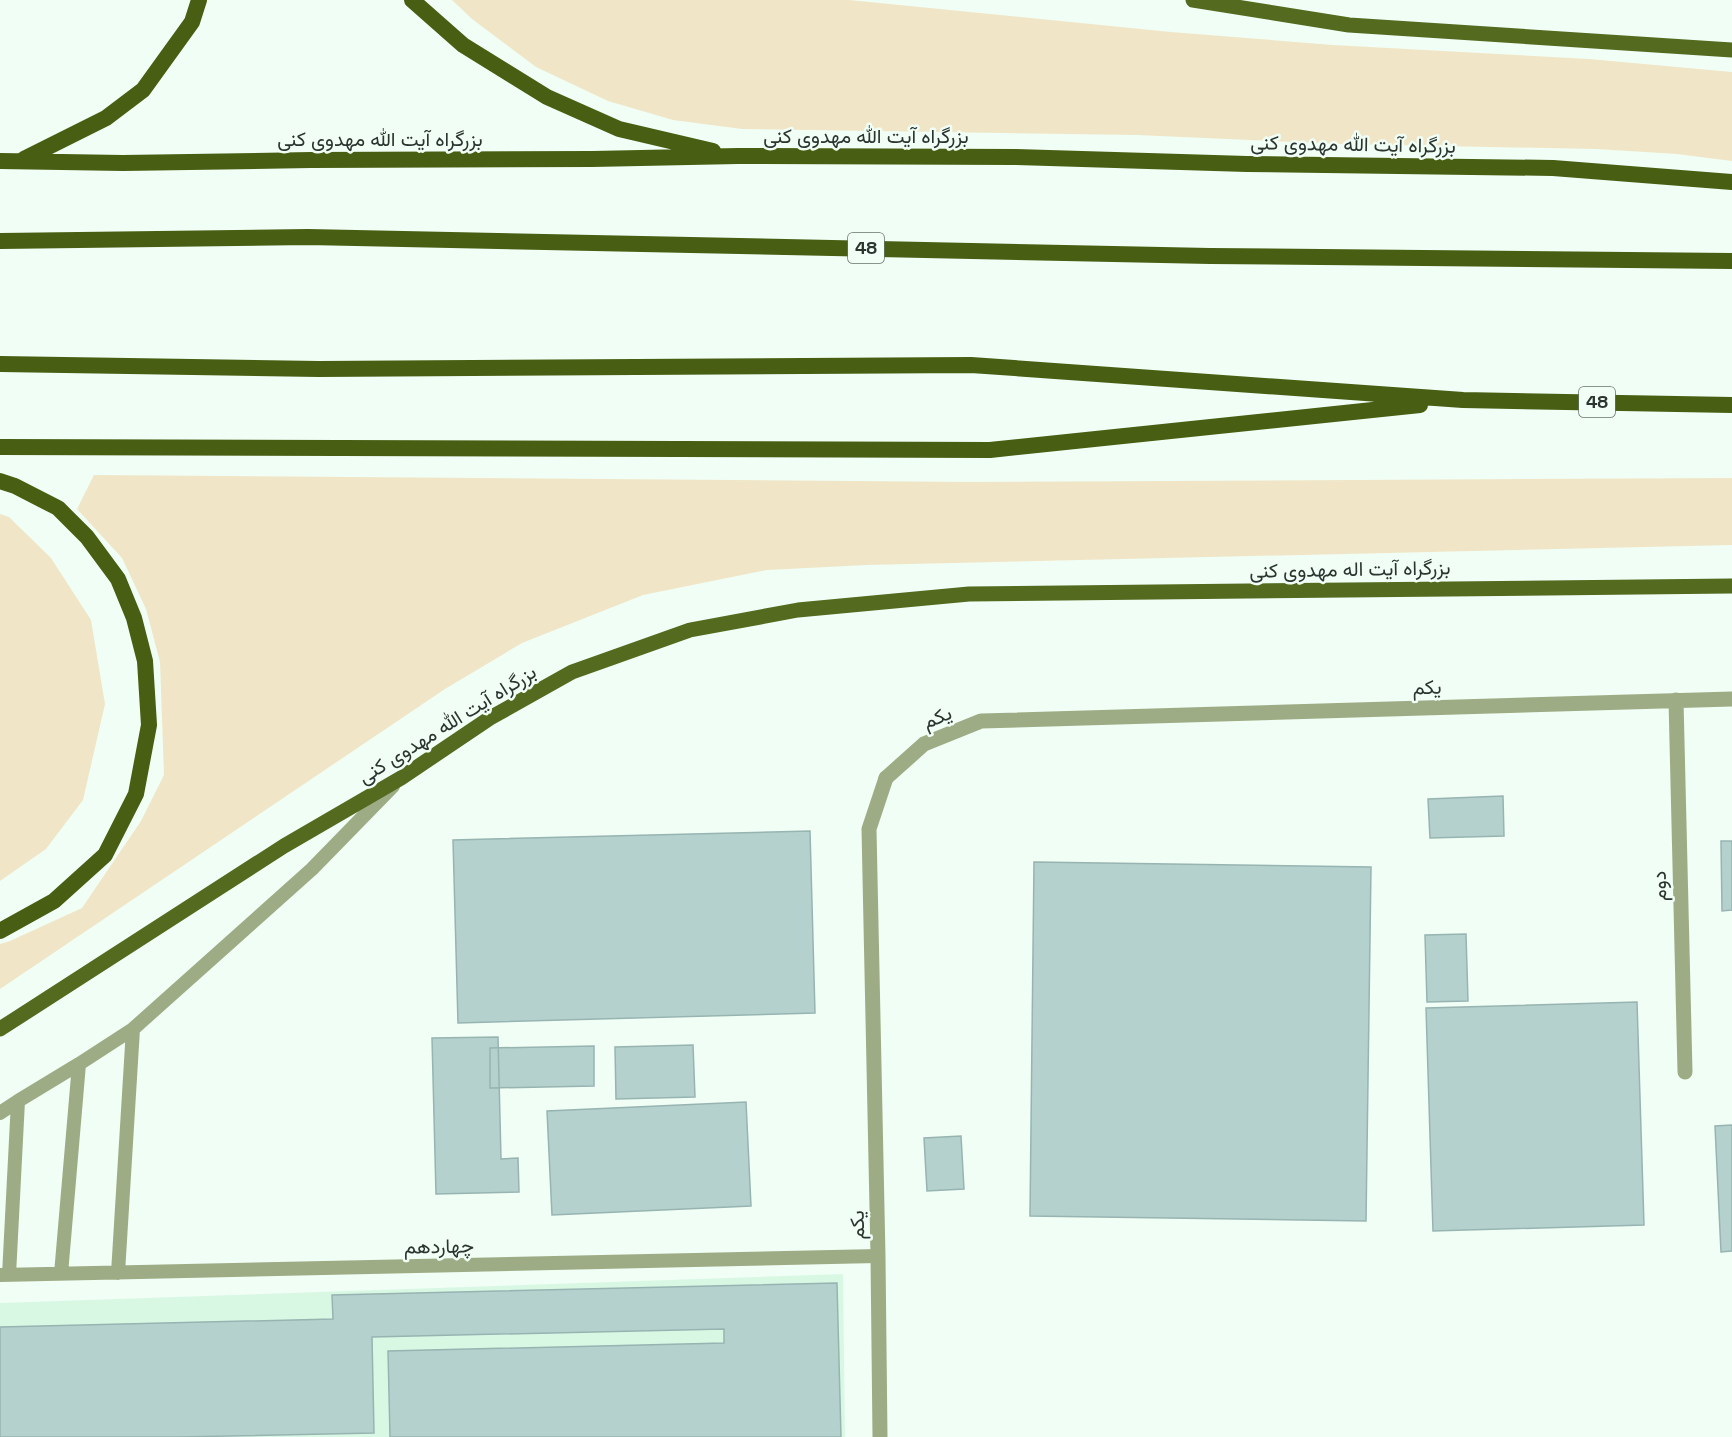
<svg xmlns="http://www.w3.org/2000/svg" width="1732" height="1437" font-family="'Space Grotesk',Vazirmatn,sans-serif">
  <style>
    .built { fill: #d9f8e4 }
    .green { fill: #f0e6c7 }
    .building { fill: #b4d1ce; stroke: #97b4b1; stroke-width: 1.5 }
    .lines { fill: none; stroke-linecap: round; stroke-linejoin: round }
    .service { stroke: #9eac86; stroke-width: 14 }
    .minor { stroke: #9eac86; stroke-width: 15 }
    .tertiary { stroke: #9eac86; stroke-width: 15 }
    .primary { stroke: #536a1f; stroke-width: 15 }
    .trunk { stroke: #485e12; stroke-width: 16 }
    .labels { text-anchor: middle; stroke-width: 5; stroke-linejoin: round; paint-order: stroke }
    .shield { fill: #f0fef5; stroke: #66716a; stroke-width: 1.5 }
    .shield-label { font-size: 18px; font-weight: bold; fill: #2b342f }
    .street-label { font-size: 20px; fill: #2b342f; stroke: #f0fef5 }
  </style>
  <rect width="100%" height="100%" fill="#f0fef5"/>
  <!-- built -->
  <path class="built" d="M 843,1274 L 845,1437 L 0,1437 L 0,1303 Z"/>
  <!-- green -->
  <path class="green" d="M 452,0 L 849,0 L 1171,32 L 1333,45 L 1589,59 L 1732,72 L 1732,161 L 1677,154 L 1596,149 L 1339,144 L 1137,135 L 742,129 L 673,120 L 608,101 L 536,67 L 472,19 Z
    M 94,475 L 969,482 L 1732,478 L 1732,545 L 866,565 L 767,570 L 643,595 L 522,643 L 445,689 L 0,989 L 0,944 L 10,941 L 82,908 L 141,821 L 164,775 L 160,662 L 146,609 L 122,558 L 77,509 Z
    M 0,514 L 9,517 L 51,558 L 91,620 L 105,704 L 83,800 L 46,849 L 0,881 Z"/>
  <!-- building -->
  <path class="building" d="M 1503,796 L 1504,836 L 1430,838 L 1428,799 Z
    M 810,831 L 815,1013 L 458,1023 L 453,840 Z
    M 1721,841 L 1732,841 L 1732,910 L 1722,911 Z
    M 1034,862 L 1371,867 L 1366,1221 L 1030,1216 Z
    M 1466,934 L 1468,1001 L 1427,1002 L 1425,935 Z
    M 1637,1002 L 1644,1225 L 1433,1231 L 1426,1008 Z
    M 498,1037 L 501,1159 L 518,1158 L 519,1192 L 436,1194 L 432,1038 Z
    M 693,1045 L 695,1097 L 616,1099 L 615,1047 Z
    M 594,1046 L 594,1086 L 490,1088 L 490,1048 Z
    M 746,1102 L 751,1206 L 552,1215 L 547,1111 Z
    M 1732,1125 L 1732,1251 L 1721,1252 L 1715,1126 Z
    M 961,1136 L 964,1189 L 927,1191 L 924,1138 Z
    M 837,1283 L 841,1437 L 390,1437 L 388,1351 L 724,1343 L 724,1329 L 372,1337 L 374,1433 L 178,1437 L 0,1437 L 0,1327 L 333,1319 L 332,1295 Z"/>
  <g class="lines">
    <!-- service -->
    <path class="service" d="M 0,1113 L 18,1101
      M 118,1273 L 133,1029 L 312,869 L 393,786
      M 61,1274 L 79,1064 L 133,1029
      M 0,1275 L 878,1256
      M 9,1275 L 18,1101 L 79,1064"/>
    <!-- minor -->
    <path class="minor" d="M 1676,700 L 1685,1072
      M 886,778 L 924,744 L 981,721 L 1732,699"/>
    <!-- tertiary -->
    <path class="tertiary" d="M 880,1437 L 878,1256 L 869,829 L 886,778"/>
    <!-- primary -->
    <path class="primary" d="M 1193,0 L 1349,25 L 1732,50
      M 0,1029 L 284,846 L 401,778 L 490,718 L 572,672 L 690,630 L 798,610 L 969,594 L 1732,586"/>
    <!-- trunk -->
    <path class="trunk" d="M 412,0 L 463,45 L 547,97 L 619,129 L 713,151
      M 24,159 L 106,118 L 143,90 L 192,22 L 199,0
      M 0,161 L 123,163 L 311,160 L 592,159 L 738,156 L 1015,157 L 1247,164 L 1553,168 L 1732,182
      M 0,241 L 308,237 L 1210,256 L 1732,261
      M 0,364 L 319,369 L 971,365 L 1463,400 L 1732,405
      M 0,447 L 990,450 L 1420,405
      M 0,481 L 15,486 L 58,508 L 87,537 L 118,579 L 134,618 L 145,661 L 149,725 L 136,794 L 105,855 L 54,901 L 0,931"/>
  </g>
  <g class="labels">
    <!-- shield labels -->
    <g class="shield">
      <rect x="848" y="233" width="36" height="30" rx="4.5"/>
      <rect x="1579" y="387" width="36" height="30" rx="4.5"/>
    </g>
    <g class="shield-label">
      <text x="866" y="254">48</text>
      <text x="1597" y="408">48</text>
    </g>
    <!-- street labels -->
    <g class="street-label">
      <text x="866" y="143">بزرگراه آیت الله مهدوی کنی</text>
      <text x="380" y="146">بزرگراه آیت الله مهدوی کنی</text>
      <text transform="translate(1353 144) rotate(1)" y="7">بزرگراه آیت الله مهدوی کنی</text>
      <text transform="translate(1350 569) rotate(-1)" y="7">بزرگراه آیت اله مهدوی کنی</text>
      <text transform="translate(1427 687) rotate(-2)" y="7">یکم</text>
      <text transform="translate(937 717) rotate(-23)" y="7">یکم</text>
      <text transform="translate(447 724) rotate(-32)" y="7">بزرگراه آیت الله مهدوی کنی</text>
      <text transform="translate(1659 886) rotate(-91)" y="7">دوم</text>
      <text transform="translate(857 1225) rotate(-91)" y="7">یکم</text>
      <text transform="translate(439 1246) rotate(-1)" y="7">چهاردهم</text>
    </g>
  </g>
</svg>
